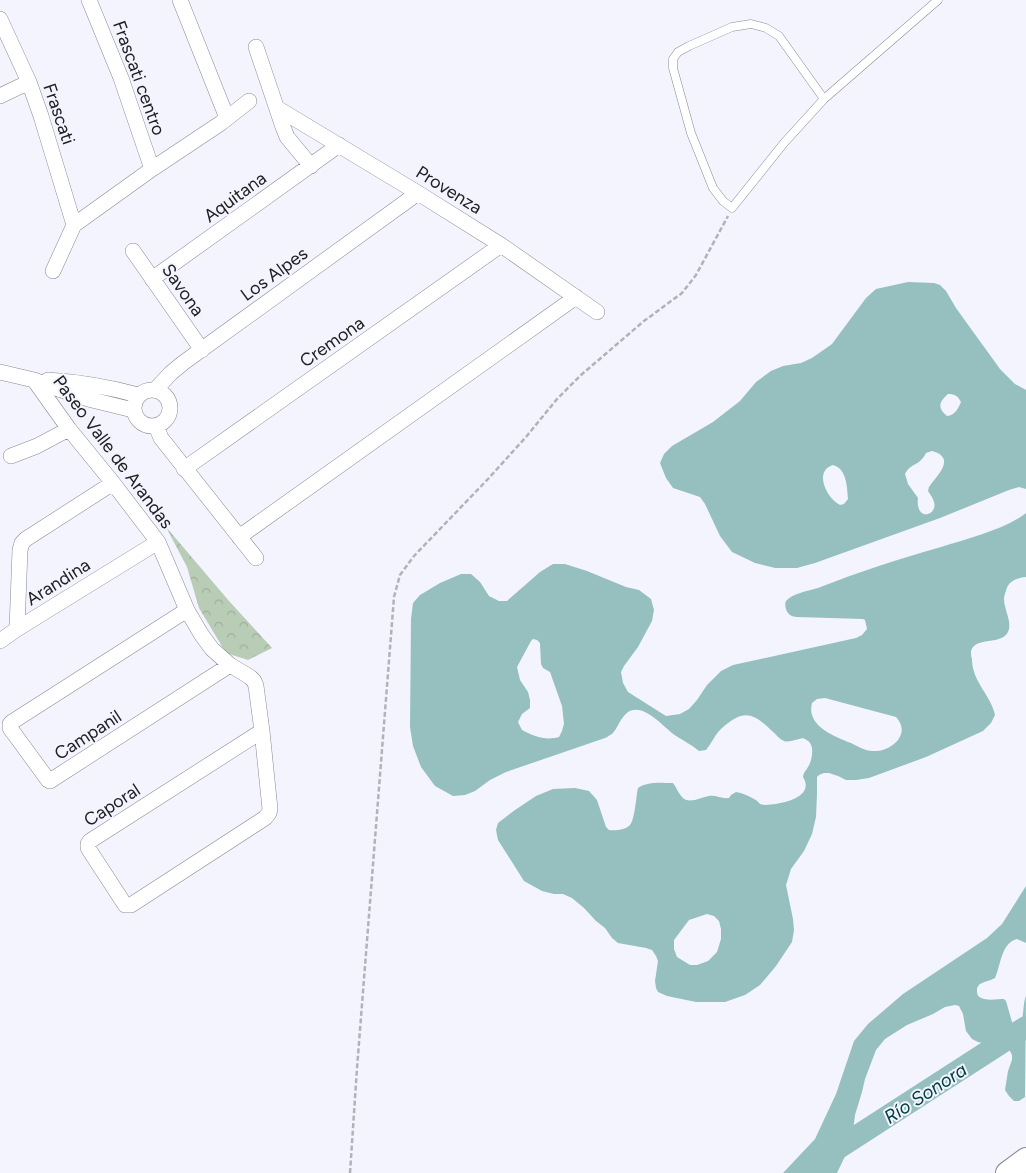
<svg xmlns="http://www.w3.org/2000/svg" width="1026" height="1173" font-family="Figtree,sans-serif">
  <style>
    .park { fill: url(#park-crowns) }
    .water { fill: #96bfc0; fill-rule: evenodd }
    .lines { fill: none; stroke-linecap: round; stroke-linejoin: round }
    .river { stroke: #96bfc0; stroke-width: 22 }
    .lane-casing { stroke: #898a91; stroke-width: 9 }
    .street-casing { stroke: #898a91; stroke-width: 16 }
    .primary-casing { stroke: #898a91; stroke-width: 24 }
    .path { stroke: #b2b3ba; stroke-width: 2.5; stroke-dasharray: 5 2.5; stroke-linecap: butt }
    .lane { stroke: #fff; stroke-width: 8 }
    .street { stroke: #fff; stroke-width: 15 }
    .primary { stroke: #fff; stroke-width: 22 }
    .labels { text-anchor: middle; stroke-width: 4; stroke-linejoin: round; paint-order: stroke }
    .street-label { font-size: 18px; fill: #212124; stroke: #f3f4fd }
    .water-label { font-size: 19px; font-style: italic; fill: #004143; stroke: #f3f4fd }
  </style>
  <defs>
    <pattern id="park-crowns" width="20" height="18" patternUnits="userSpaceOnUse" patternTransform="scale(1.25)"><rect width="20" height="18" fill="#b9ccb6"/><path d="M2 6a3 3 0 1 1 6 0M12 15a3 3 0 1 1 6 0" fill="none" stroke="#9faf9c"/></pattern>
  </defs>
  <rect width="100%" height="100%" fill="#f3f4fd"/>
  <!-- park -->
  <path class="park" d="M 166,527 L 229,601 L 272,648 L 248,660 L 226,653 L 199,608 L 187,567 Z"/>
  <!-- water -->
  <path class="water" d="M 908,282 L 934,283 L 940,285 L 946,291 L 956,308 L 1000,369 L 1015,384 L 1026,390 L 1026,489 L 1019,487 L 1009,490 L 940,518 L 815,563 L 797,568 L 775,568 L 755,563 L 732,552 L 720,536 L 705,504 L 700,497 L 673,488 L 666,478 L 660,463 L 664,454 L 672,446 L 713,422 L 740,401 L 756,382 L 771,371 L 783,366 L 801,363 L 812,358 L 832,344 L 866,298 L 876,289 ZM 948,394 C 955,394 958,396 961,402 C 958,409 955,415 947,416 C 937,408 939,402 948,394 ZM 932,451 C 957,458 937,475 929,487 L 928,491 C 930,494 933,498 934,502 C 938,516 915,522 918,498 L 908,484 L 905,474 C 911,462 919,467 926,453 ZM 833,465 C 847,469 847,487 848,499 L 844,504 L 840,505 C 827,499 813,471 833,465 Z
    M 1026,513 L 1026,577 C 1017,578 1008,581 1006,591 C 1005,594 1004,596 1004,599 C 1004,609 1011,619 1009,629 C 1005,647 976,635 971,651 C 971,654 971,657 972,659 C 972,682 991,695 995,715 L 991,723 L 983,731 L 926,757 L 869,778 L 856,780 L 846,780 L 838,776 L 829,773 L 824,773 L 819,775 L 817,777 L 817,794 L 816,817 L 812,834 L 804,851 L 791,869 L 786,885 L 793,919 L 794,930 L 792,942 L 776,966 L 760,985 L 745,995 L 725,1002 L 696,1002 L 667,996 L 658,992 L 656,988 L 655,981 L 658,961 L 656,956 L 652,950 L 646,948 L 618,943 L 612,938 L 605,928 L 596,921 L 584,908 L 572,898 L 563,894 L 554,894 L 542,891 L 524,881 L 498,840 L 496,830 L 498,823 L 515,810 L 536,796 L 553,789 L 575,788 L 589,791 L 597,800 L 606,827 L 609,830 C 615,831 624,830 629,826 C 635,822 636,796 638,788 C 648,781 662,783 673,783 C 677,788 678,793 682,797 C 689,805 701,797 709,796 C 716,795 722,799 729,798 L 731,795 L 736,792 C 742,793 749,796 754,799 C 757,800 758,802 760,804 C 765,806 771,804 776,804 C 789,802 814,795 803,777 C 804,771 806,771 808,767 C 812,761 814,748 810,743 C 809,741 805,739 803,738 C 797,739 789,743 784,741 C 779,739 776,734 772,731 C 753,712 743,709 722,728 C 715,734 712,743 706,750 L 699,751 C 692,745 684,741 676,736 C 664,728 644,702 628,712 C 620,718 618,728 612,734 C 611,734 606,738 605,738 L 506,772 L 490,780 L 475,791 L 465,795 L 453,796 L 435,786 L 421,767 L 413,746 L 410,727 L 411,619 L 413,603 L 420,595 L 440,583 L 461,574 L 471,574 L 480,582 L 489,596 L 499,601 L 507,601 L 540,572 L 553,564 L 565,564 L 587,571 L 626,587 L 639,590 L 651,599 L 654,610 L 652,621 L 638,647 L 624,666 L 621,672 L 623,683 L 628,692 L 666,716 L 680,714 L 689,709 L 697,700 L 707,685 L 721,671 L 733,665 L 856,638 L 862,635 L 867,629 L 865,620 L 863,619 L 797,617 C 795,617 791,616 790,615 C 786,612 784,605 786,601 C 793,593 808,591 818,588 C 858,572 899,559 941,547 C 966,539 1006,529 1026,513 ZM 533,639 L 537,640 L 540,643 L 541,664 L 543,668 L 550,672 L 562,706 L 564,724 L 562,731 L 559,737 C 545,741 534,736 522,730 L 518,722 L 522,714 L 530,708 L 530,700 L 528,692 L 520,680 L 517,667 L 531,641 ZM 825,698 L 896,717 C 912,734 891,752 873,751 C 865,751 857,746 851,743 C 834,736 806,726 812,703 L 817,699 ZM 707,914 L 714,916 L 719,921 L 721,929 L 721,939 L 717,952 L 708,961 L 697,965 L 690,965 L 677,957 L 674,949 L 674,940 L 689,920 Z
    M 1026,886 L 1026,943 L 1017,939 C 1001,943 1001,965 995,978 C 990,981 985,981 980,984 C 977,987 977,988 977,991 C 976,1003 996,999 1004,999 L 1006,1001 L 1012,1022 L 1014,1025 L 1020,1023 C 1025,1015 1022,1006 1026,996 L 1025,1097 L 1019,1101 L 1014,1101 L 1009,1096 L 1005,1090 L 1008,1071 L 1012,1060 L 1012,1055 L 1009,1049 L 978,1042 L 972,1039 L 966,1031 L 963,1014 L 959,1006 L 955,1005 L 945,1007 L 933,1014 L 907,1025 L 885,1039 L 876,1050 L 865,1079 L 862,1092 L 855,1115 L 853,1131 L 848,1150 L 837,1173 L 783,1173 L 815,1139 L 836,1094 L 854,1041 L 868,1024 L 903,994 L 987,938 L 1002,924 Z"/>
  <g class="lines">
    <!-- river -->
    <path class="river" d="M 809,1173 L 823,1158 L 1026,1027"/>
    <!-- lane casing -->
    <g class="lane-casing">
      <path id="lane" d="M 824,99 L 779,36 L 766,28 L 751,24 L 732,27 L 689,46 L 678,52 L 673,59 L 673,68 L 691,133 L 713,188 L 723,201 L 732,208 L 784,143 L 824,99 L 938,0"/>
    </g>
    <!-- street casing -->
    <g class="street-casing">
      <path id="street" d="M 89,0 L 121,78 L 152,169
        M 180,0 L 227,118
        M 0,19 L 29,82 L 41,116 L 74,225
        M 256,47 L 283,127 L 287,137 L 311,166
        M 0,96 L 29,82
        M 277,108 L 418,193 L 501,245 L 597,312
        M 133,251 L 202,350
        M 53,271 L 74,225 L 152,169 L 221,123 L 249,101
        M 152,279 L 339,145
        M 0,372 L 34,380 L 61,390 L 88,399 L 133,410
        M 34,380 L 69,429 L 113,483 L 158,542 L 187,610 L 201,634 L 212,649 L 230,665 L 250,677 L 254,681 L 256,686 L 262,731 L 270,809 L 269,813 L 265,818 L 131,905 L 125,905 L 88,848 L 88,844 L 90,841 L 262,731
        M 48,380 C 79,382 109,387 138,395
        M134 408a18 18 0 1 1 36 0a18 18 0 1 1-36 0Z
        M 155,390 L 171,373 L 183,363 L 418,193
        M 156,426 L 161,438 L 256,558
        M 11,456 L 37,446 L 69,429
        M 184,469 L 501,245
        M 113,483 L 26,539 L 22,543 L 20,550 L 17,629 L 158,542
        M 239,537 L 576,297
        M 187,610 L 12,722 L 10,724 L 10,728 L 48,780 L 50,781 L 53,779 L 230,665
        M 0,641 L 17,629"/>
    </g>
    <!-- primary casing -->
    <g class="primary-casing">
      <path id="primary" d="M 1007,1173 L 1026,1159"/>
    </g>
    <!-- path -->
    <path class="path" d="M 350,1173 L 357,1068 L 394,597 L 400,575 L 414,556 L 488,479 L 526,437 L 557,399 L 581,375 L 644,321 L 682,293 L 696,275 L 728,216"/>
    <!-- lane -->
    <use href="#lane" class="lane"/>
    <!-- street -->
    <use href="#street" class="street"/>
    <!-- primary -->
    <use href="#primary" class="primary"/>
  </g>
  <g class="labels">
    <!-- street labels -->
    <g class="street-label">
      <text transform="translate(139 78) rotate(70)" y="6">Frascati centro</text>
      <text transform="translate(59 114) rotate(71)" y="6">Frascati</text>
      <text transform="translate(449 190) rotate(32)" y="6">Provenza</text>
      <text transform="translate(235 197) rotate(-36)" y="6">Aquitana</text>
      <text transform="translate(274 274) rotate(-36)" y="6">Los Alpes</text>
      <text transform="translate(183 290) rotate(55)" y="6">Savona</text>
      <text transform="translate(332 342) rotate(-35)" y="6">Cremona</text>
      <text transform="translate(113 452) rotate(53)" y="6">Paseo Valle de Arandas</text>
      <text transform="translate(58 582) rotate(-32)" y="6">Arandina</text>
      <text transform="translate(88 735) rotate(-33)" y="6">Campanil</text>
      <text transform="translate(112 805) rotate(-33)" y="6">Caporal</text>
    </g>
    <!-- water labels -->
    <g class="water-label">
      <text transform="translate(925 1093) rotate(-33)" y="7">Río Sonora</text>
    </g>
  </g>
</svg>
